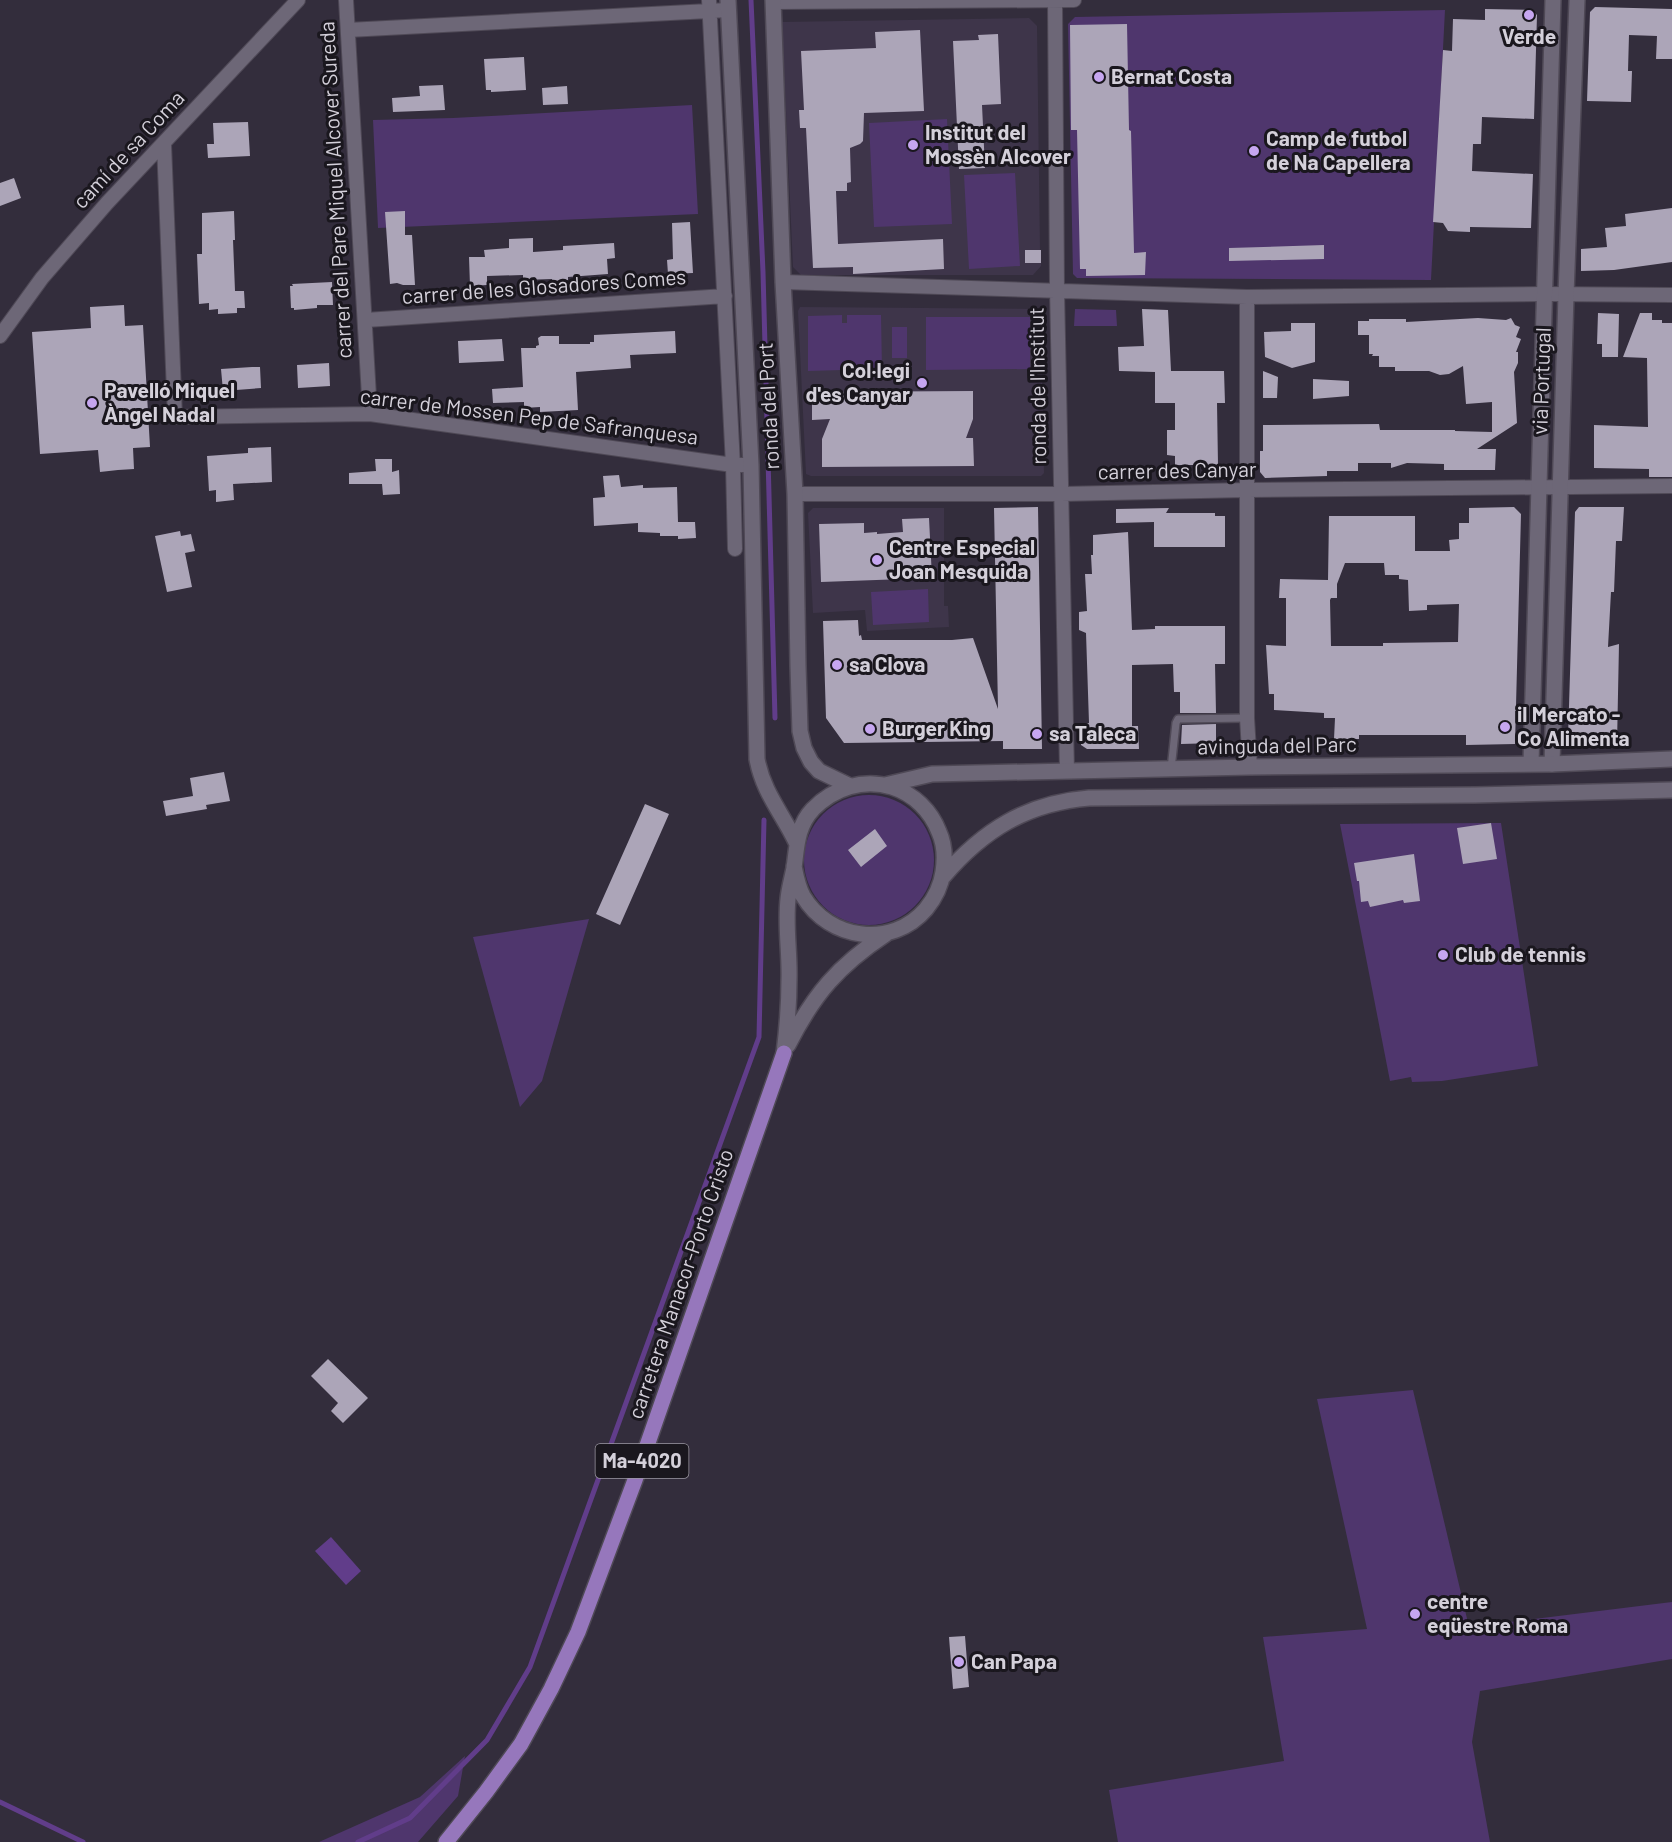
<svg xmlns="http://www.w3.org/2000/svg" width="1672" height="1842" font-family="Barlow,sans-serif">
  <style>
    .built { fill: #3e354a }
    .green { fill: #4f366d }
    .water { fill: #613d8a }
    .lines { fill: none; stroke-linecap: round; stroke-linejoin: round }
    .stream { stroke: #613d8a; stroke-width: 5 }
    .building { fill: #aca5b8; fill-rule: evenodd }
    .service-casing { stroke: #4f4956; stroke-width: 10 }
    .minor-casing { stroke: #4f4956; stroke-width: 16 }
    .tertiary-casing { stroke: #4f4956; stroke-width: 18 }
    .secondary-casing { stroke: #4f4956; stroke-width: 18 }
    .primary-casing { stroke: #4f4956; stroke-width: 18 }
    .service { stroke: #6d6777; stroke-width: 7 }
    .minor { stroke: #6d6777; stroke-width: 14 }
    .tertiary { stroke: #6d6777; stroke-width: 15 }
    .secondary { stroke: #6d6777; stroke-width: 15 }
    .primary { stroke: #9677bc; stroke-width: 15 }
    .poi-dot { fill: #c6a6f0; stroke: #1a171e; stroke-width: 2 }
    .labels { text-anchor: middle; stroke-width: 6; stroke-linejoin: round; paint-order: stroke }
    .shield { fill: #1a171e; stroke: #9c98a2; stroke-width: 1.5 }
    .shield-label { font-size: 20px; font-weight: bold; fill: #d4d0da }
    .poi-label { font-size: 21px; font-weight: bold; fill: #d4d0da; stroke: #1a171e; text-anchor: start }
    .street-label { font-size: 21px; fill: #d4d0da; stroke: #1a171e }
  </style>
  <rect width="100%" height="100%" fill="#332d3c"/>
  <!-- built -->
  <path class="built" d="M 1029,18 L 1037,26 L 1040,250 L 1025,250 L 1025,263 L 1041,263 L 1041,266 L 1033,275 L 801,275 L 793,267 L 782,22 Z
    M 800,307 L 1037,309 L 1041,311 L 1044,473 L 1041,476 L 811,476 L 806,474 L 798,311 Z
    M 813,508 L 944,508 L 944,606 L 948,606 L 949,627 L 867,631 L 865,610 L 813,613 L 808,513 Z"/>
  <!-- green -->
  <path class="green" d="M 1445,10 L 1431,280 L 1077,278 L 1073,274 L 1068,24 L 1075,17 Z
    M 692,105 L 698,214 L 378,228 L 373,120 L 453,118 Z
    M 947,119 L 952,224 L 874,227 L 869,123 Z
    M 1015,173 L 1020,266 L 969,269 L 964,175 Z
    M 1075,309 L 1116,310 L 1117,326 L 1074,326 Z
    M 842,315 L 842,323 L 847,323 L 847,315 L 881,315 L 882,370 L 848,370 L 847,363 L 843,363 L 842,370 L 808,371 L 808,316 Z
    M 926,317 L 1030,317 L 1030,369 L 926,370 Z
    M 892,327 L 907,327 L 907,358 L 892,358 Z
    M 928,589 L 929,622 L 873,625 L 871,592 Z
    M804 860a65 65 0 1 1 130 0a65 65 0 1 1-130 0Z
    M 1491,823 L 1501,823 L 1538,1066 L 1442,1081 L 1412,1082 L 1411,1077 L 1390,1081 L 1340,824 Z
    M 589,919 L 542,1081 L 520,1107 L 473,937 Z
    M 1413,1390 L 1469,1627 L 1672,1602 L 1672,1659 L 1480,1691 L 1472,1742 L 1490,1842 L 1118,1842 L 1109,1790 L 1284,1761 L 1263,1637 L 1367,1629 L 1317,1399 Z
    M 465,1756 L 458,1796 L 418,1842 L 319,1842 L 420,1797 Z"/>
  <!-- water -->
  <path class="water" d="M 331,1537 L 361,1571 L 346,1585 L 315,1551 Z"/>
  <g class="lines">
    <!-- stream -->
    <path class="stream" d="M 751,0 L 763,272 L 775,718
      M 0,1802 L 83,1842
      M 358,1842 L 410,1818 L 487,1740 L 530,1667 L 759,1037 L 764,820"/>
  </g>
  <!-- building -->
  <path class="building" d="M 1595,7 L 1672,9 L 1672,59 L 1656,59 L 1657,36 L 1629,35 L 1628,71 L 1632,71 L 1631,102 L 1587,101 L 1590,12 Z
    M 1485,9 L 1532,10 L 1537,15 L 1534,119 L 1482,117 L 1481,144 L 1473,144 L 1472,171 L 1533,174 L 1531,228 L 1470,227 L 1470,232 L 1448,231 L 1443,223 L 1433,222 L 1443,50 L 1452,51 L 1453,19 L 1485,20 Z
    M 1127,24 L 1129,130 L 1131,131 L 1134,253 L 1146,252 L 1145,275 L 1086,276 L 1086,269 L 1080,269 L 1077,130 L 1071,130 L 1070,25 Z
    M 920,30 L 924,111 L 864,113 L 863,141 L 860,144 L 850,148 L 851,182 L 847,183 L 847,191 L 836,191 L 838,244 L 943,239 L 944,269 L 853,274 L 853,267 L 813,268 L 806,128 L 800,128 L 799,110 L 804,110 L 801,51 L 876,48 L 875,32 Z
    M 998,34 L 1001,104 L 982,105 L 985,168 L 959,169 L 953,41 L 979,40 L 978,35 Z
    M 524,57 L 526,90 L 491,92 L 491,90 L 486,90 L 484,59 Z
    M 443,85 L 445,110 L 393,112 L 392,98 L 420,96 L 419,86 Z
    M 567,86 L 568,104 L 543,105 L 542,88 Z
    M 248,122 L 250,156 L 208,158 L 207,144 L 214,144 L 213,123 Z
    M 14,178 L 21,198 L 0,206 L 0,183 Z
    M 1672,208 L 1672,262 L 1614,270 L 1581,271 L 1581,249 L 1607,247 L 1605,228 L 1626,226 L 1625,214 Z
    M 234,211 L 235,240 L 233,240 L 235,291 L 244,291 L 245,308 L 237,308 L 237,313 L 218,314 L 218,309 L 209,310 L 209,303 L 199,304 L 197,254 L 202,254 L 202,213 Z
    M 405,211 L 405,235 L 412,235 L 415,285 L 403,285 L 397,283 L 390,284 L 385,212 Z
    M 690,222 L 693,273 L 668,274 L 667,260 L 673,259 L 672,223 Z
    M 533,238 L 533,252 L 563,250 L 563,246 L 614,243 L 615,258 L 607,259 L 608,274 L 568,277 L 568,280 L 552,281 L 552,279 L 523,280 L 523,275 L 487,276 L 487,285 L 470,286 L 469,257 L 485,257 L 484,250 L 509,248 L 509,239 Z
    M 1324,245 L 1324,259 L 1229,261 L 1229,248 Z
    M 1025,250 L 1041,250 L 1041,263 L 1025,263 Z
    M 332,282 L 333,305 L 317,305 L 317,308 L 294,310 L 294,308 L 291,308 L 290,286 L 293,286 L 292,284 Z
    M 124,305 L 125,326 L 143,325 L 150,447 L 133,448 L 134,469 L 118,470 L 100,472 L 98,450 L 40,454 L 32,332 L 91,328 L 90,307 Z
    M 1142,309 L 1168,310 L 1171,371 L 1224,371 L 1225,403 L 1217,403 L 1218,465 L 1175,465 L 1175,456 L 1167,455 L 1167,430 L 1175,430 L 1175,403 L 1155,403 L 1155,372 L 1119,371 L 1118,347 L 1144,346 Z
    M 1598,313 L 1619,314 L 1618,357 L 1602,357 L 1602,344 L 1597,344 Z
    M 1640,313 L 1652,313 L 1652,320 L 1662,320 L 1662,323 L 1672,323 L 1672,477 L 1649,477 L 1649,469 L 1594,468 L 1594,425 L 1648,427 L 1647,358 L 1623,357 Z
    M 1478,318 L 1506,320 L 1511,318 L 1515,325 L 1520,327 L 1516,337 L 1521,339 L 1516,352 L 1518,352 L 1518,363 L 1514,372 L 1517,423 L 1477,449 L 1496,449 L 1495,470 L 1444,470 L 1444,464 L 1407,463 L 1391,468 L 1391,463 L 1358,463 L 1358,471 L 1327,471 L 1327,476 L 1265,478 L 1260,472 L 1260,451 L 1263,451 L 1263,425 L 1379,424 L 1380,430 L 1455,430 L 1455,431 L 1492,432 L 1492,402 L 1466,404 L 1463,366 L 1449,374 L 1440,375 L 1429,371 L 1395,371 L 1395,367 L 1379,367 L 1379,356 L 1372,356 L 1373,354 L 1369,354 L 1369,335 L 1358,335 L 1358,321 L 1369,321 L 1369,319 L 1406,319 L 1406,322 Z
    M 1291,323 L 1315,323 L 1315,362 L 1292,368 L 1265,357 L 1264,332 L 1291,331 Z
    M 675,331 L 676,353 L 630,355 L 631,368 L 576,372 L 578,410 L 540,412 L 540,407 L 524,408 L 524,402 L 493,403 L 492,389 L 523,387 L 521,348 L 536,348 L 536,346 L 539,345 L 538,338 L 541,336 L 559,336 L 559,344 L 590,344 L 590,342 L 594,342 L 594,335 Z
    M 502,339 L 504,361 L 459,363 L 458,341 Z
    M 329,363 L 330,386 L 298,388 L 297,365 Z
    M 252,367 L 260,367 L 261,388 L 223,391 L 221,369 Z
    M 1263,371 L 1278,377 L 1277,398 L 1263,398 Z
    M 1313,379 L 1349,381 L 1349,396 L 1313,399 Z
    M 973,391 L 973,419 L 966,438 L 973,438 L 974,466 L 822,467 L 822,439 L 830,419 L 812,420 L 812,392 Z
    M 271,447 L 272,482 L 233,484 L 234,500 L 216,502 L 216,490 L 209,491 L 207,456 L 248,453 L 248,448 Z
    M 375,459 L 392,459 L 392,472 L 399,470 L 400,494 L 383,495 L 382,484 L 349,484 L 349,473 L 376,471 Z
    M 619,475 L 621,487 L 643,485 L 643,488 L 677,487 L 678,522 L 695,522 L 696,538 L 678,539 L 678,536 L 660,536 L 660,533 L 638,532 L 638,523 L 594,526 L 593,498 L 605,497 L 603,476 Z
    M 1038,507 L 1042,749 L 1003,749 L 1003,741 L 844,743 L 826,718 L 823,621 L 858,620 L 859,636 L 861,635 L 862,640 L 952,640 L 973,638 L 998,709 L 994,508 Z
    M 1514,507 L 1521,514 L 1515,744 L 1466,745 L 1466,735 L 1359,735 L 1359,739 L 1334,739 L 1335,718 L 1324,718 L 1324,713 L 1274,710 L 1274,694 L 1269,694 L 1266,645 L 1286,646 L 1286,598 L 1279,598 L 1280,579 L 1328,580 L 1329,516 L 1415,516 L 1415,551 L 1450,551 L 1449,540 L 1459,539 L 1459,523 L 1469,523 L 1469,508 ZM 1345,563 L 1384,563 L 1385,575 L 1399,575 L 1399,579 L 1408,580 L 1409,611 L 1427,610 L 1427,605 L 1459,604 L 1458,642 L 1383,643 L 1383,646 L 1331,646 L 1330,600 L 1331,598 L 1337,598 L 1337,584 Z
    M 1579,507 L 1624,507 L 1622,541 L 1616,541 L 1614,592 L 1611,592 L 1608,647 L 1619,644 L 1617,744 L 1573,744 L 1568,738 L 1575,512 Z
    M 1169,508 L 1166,513 L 1215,513 L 1215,516 L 1225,516 L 1225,547 L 1154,547 L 1154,522 L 1116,523 L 1116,509 Z
    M 929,518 L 932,578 L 821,582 L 819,524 L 864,523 L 864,533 L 877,532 L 877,534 L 903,532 L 902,519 Z
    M 180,531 L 181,536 L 191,534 L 195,551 L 185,553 L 192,587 L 167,592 L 155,536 Z
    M 1128,532 L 1132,630 L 1155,629 L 1155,626 L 1225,626 L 1225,664 L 1215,664 L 1216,713 L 1180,713 L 1180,692 L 1174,692 L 1173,664 L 1132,665 L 1132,726 L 1138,726 L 1139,749 L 1087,749 L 1081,745 L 1081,723 L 1089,723 L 1086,633 L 1079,630 L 1079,612 L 1087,611 L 1085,574 L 1092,574 L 1091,555 L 1093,555 L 1093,535 Z
    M 1216,724 L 1216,743 L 1181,744 L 1182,725 Z
    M 224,772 L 230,801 L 206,805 L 207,809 L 166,816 L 163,801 L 193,796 L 190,778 Z
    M 645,804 L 669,814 L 620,925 L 596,914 Z
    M 1491,823 L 1497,859 L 1463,864 L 1457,828 Z
    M 875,829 L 887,846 L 861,867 L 848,850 Z
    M 1414,854 L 1420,901 L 1404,903 L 1403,900 L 1370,907 L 1368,901 L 1361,902 L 1359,881 L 1357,881 L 1354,863 Z
    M 328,1359 L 368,1398 L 343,1423 L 331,1411 L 338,1403 L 311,1376 Z
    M 965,1636 L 969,1687 L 953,1689 L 949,1637 Z"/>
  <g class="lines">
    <!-- service casing -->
    <g class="service-casing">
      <path id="service" d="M 1171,769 L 1176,723 L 1178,719 L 1247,718"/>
    </g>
    <!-- minor casing -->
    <g class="minor-casing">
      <path id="minor" d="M 346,0 L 370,414
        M 709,0 L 733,465 L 735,549
        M 1055,0 L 1057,290 L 1067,771
        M 773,2 L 1074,0
        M 348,30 L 728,10
        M 164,144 L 175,417 L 370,414 L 733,465 L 751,465
        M 783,282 L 1247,297 L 1545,294 L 1672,295
        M 1247,297 L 1247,718 L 1250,767
        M 366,320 L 725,296
        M 0,336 L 42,278 L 107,203 L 298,0
        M 795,494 L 1061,494 L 1247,490 L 1672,486"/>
    </g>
    <!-- tertiary casing -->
    <g class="tertiary-casing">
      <path id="tertiary" d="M 1531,763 L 1553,0
        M 1552,764 L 1566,295 L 1577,0"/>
    </g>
    <!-- secondary casing -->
    <g class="secondary-casing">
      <path id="secondary" d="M 728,0 L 751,465 L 757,759 C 763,792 782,813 796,842
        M 773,0 L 783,282 L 795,494 L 798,666 L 800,731 L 804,748 L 811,762 L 819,771 L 850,786
        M 885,785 L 932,774 L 1250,767 L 1552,764 L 1672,759
        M 943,877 C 983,830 1027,803 1089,798 L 1475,795 L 1672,790
        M 788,1045 C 814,994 838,966 886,934
        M 784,1053 C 787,1029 789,1005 789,980 C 790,954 785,926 788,899 C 789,888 792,878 794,868 C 797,846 797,826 813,809 C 834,788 863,778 892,787 C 914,794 931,811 939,832 C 945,845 945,859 943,872 C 941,886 935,898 926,909 C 892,949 829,940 803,896 C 798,887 796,876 794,866"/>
    </g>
    <!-- primary casing -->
    <g class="primary-casing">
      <path id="primary" d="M 446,1842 L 486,1792 L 521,1744 L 551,1689 L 578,1632 L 635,1480 L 784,1053"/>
    </g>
    <!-- service -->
    <use href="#service" class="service"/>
    <!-- minor -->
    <use href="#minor" class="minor"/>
    <!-- tertiary -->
    <use href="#tertiary" class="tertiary"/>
    <!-- secondary -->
    <use href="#secondary" class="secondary"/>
    <!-- primary -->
    <use href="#primary" class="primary"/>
  </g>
  <!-- markers -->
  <g class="poi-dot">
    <circle cx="1529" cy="15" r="6"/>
    <circle cx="1099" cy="77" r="6"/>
    <circle cx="913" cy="145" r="6"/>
    <circle cx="1254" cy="151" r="6"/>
    <circle cx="922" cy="383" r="6"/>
    <circle cx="92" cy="403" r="6"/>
    <circle cx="877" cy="560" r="6"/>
    <circle cx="837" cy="665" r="6"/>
    <circle cx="1505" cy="727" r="6"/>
    <circle cx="870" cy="729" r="6"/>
    <circle cx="1037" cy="734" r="6"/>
    <circle cx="1443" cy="955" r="6"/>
    <circle cx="1415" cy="1614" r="6"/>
    <circle cx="959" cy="1662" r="6"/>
  </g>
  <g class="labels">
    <!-- shield labels -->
    <rect class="shield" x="595.5" y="1444" width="93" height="34" rx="4.5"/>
    <g class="shield-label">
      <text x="642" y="1468">Ma-4020</text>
    </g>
    <!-- poi labels -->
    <g class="poi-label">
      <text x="1529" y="44" text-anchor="middle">Verde</text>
      <text x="1111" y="84">Bernat Costa</text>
      <text x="925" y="140">Institut del<tspan x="925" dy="24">Mossèn Alcover</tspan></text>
      <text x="1266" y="146">Camp de futbol<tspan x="1266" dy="24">de Na Capellera</tspan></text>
      <text x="910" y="378" text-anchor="end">Col·legi<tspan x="910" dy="24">d'es Canyar</tspan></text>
      <text x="104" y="398">Pavelló Miquel<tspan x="104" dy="24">Àngel Nadal</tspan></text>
      <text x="889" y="555">Centre Especial<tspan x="889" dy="24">Joan Mesquida</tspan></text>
      <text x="849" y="672">sa Clova</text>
      <text x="1517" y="722">il Mercato -<tspan x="1517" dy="24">Co Alimenta</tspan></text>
      <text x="882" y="736">Burger King</text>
      <text x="1049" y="741">sa Taleca</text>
      <text x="1455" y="962">Club de tennis</text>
      <text x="1427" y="1609">centre<tspan x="1427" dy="24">eqüestre Roma</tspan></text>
      <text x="971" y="1669">Can Papa</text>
    </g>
    <!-- street labels -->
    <g class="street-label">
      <text transform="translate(129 150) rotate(-47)" y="7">camí de sa Coma</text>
      <text transform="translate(336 190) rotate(-93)" y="7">carrer del Pare Miquel Alcover Sureda</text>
      <text transform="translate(544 287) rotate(-4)" y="7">carrer de les Glosadores Comes</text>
      <text transform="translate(1542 381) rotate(-88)" y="7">via Portugal</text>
      <text transform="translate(1038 386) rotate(-91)" y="7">ronda de l'Institut</text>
      <text transform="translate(769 406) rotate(-93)" y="7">ronda del Port</text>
      <text transform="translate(529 417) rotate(7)" y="7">carrer de Mossen Pep de Safranquesa</text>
      <text transform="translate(1177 471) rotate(-1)" y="7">carrer des Canyar</text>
      <text transform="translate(1277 746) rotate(-1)" y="7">avinguda del Parc</text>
      <text transform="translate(681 1284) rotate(-71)" y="7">carretera Manacor-Porto Cristo</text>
    </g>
  </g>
</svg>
